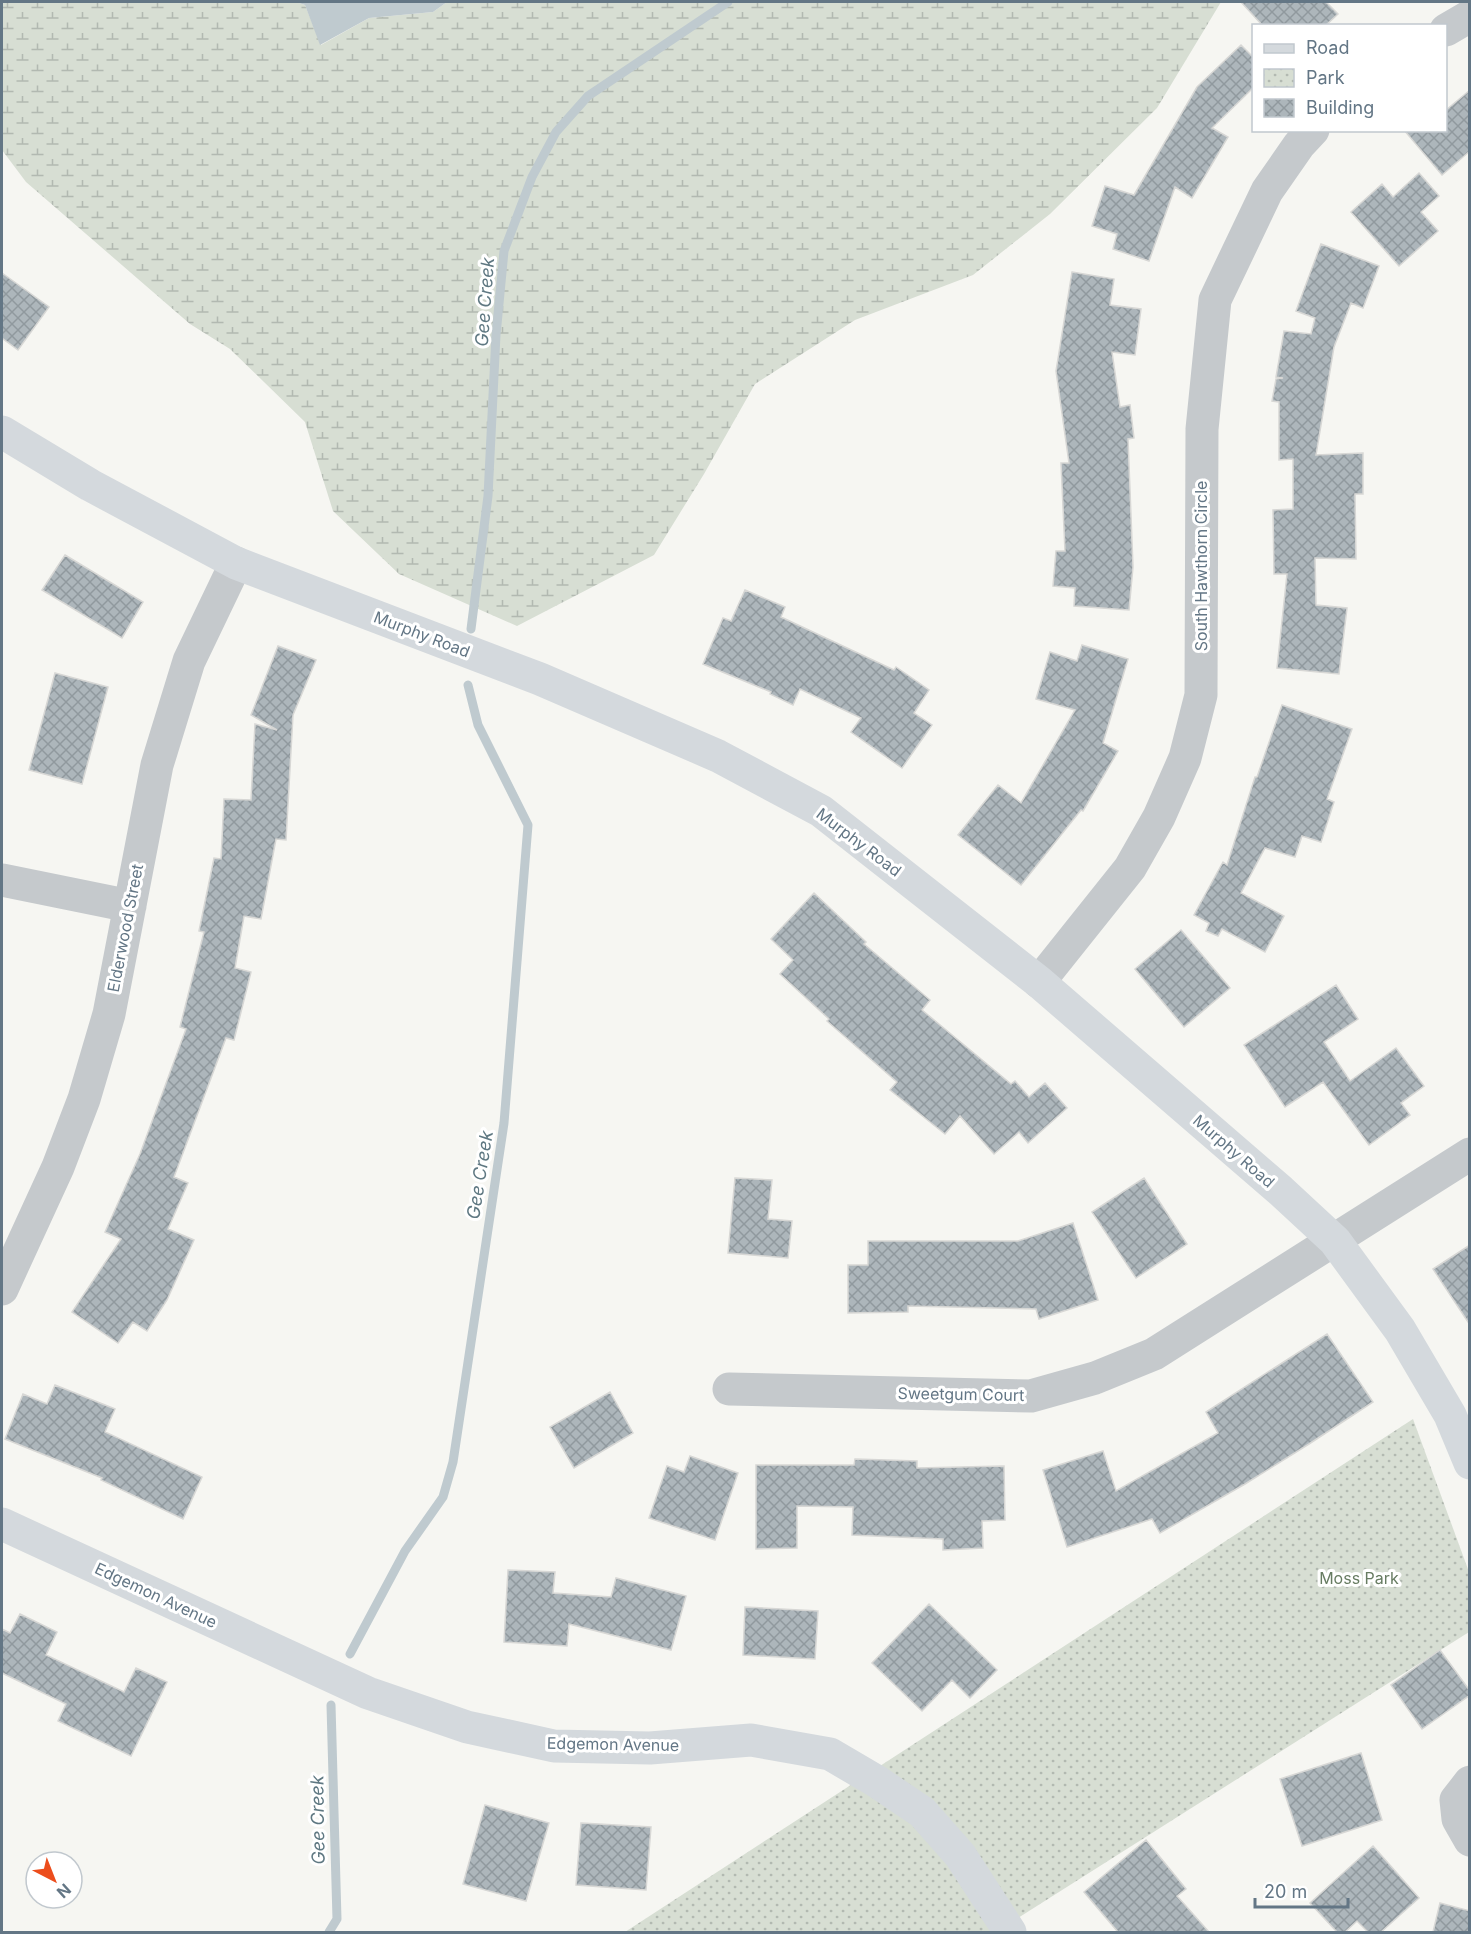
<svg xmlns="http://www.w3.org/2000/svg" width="1471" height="1934" font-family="Inter,sans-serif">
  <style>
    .wetland { fill: url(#wetland-marsh) }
    .park { fill: url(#park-dots) }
    .water { fill: #bfcacf }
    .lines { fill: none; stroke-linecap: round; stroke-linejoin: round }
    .stream { stroke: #bfcacf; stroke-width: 9 }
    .building { fill: url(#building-cross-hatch); stroke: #d7d7d5; stroke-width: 1.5 }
    .street { stroke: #c5c9cc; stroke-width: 33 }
    .secondary { stroke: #d4d9dd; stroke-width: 33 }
    .labels { text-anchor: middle; stroke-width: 6; stroke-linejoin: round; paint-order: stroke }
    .street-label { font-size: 16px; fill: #637685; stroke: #fff }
    .park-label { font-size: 16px; fill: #677c62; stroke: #fff }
    .water-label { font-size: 18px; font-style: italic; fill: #5f7882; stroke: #fff }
  </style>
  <defs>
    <pattern id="wetland-marsh" width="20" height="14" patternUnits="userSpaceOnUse" patternTransform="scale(1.5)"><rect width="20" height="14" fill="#d7ded3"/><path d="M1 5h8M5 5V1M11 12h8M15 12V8" fill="none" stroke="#b2b9b1"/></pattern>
    <pattern id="park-dots" width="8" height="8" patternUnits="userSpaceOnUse" patternTransform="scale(1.5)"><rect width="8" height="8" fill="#d7ded3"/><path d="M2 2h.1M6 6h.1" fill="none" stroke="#b2b9b1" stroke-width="1.8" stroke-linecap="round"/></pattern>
    <pattern id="building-cross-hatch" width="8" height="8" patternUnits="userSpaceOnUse" patternTransform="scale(1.5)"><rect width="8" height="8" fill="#adb6bb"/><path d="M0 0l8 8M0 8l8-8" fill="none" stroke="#90999e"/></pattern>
  </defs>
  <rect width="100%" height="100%" fill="#f6f6f2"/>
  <!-- wetland -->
  <path class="wetland" d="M 2,2 L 296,2 L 305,5 L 321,45 L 369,18 L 433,12 L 447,2 L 1221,2 L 1157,108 L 1050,214 L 973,275 L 855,320 L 755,384 L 704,474 L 654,555 L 517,626 L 399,574 L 333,511 L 305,422 L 230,349 L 190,324 L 26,182 L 2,150 Z"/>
  <!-- park -->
  <path class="park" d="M 1413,1419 L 1469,1572 L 1469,1632 L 996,1932 L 625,1932 Z"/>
  <!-- water -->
  <path class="water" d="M 296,2 L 447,2 L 433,12 L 369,18 L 320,45 L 305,5 Z"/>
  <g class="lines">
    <!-- stream -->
    <path class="stream" d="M 471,629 L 488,496 L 496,335 L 504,251 L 532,177 L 556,132 L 588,96 L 728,2
      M 350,1654 L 405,1551 L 443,1497 L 453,1462 L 504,1123 L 528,825 L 478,725 L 468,685
      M 329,1932 L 337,1919 L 331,1705"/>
  </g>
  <!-- building -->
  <path class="building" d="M 1241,2 L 1326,2 L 1338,14 L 1325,26 L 1263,26 Z
    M 1241,45 L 1254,58 L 1254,87 L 1212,128 L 1228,137 L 1192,198 L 1175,187 L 1149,261 L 1113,249 L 1117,234 L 1092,226 L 1105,186 L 1134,195 L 1197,87 Z
    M 1470,90 L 1470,151 L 1442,175 L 1404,130 L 1446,130 L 1446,110 Z
    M 1419,173 L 1439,196 L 1421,212 L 1438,231 L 1399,266 L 1351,212 L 1382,184 L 1393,197 Z
    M 1321,244 L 1379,266 L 1363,308 L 1351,303 L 1334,347 L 1316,455 L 1363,453 L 1363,494 L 1355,494 L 1356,559 L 1315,558 L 1316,605 L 1347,608 L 1339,674 L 1277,668 L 1287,574 L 1274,574 L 1273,510 L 1293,509 L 1293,459 L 1279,460 L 1279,402 L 1272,401 L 1276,379 L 1283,378 L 1276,377 L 1284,331 L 1311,334 L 1315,318 L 1296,311 Z
    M 1072,272 L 1114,279 L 1110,305 L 1141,309 L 1135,355 L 1112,352 L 1120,407 L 1130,405 L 1134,438 L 1128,439 L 1133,567 L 1129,610 L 1074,606 L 1075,588 L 1053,586 L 1056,551 L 1065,551 L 1061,463 L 1069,463 L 1056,371 Z
    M 2,273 L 49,307 L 18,350 L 2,338 Z
    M 65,555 L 143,602 L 122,638 L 42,590 Z
    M 745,590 L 785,607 L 781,617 L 894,670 L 896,667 L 929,690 L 914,713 L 932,725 L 902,768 L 851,732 L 861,718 L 800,689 L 793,705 L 770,694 L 771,692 L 703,664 L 723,618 L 731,621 Z
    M 1082,645 L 1128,659 L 1103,743 L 1118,751 L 1083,811 L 1081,810 L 1021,885 L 958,835 L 998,785 L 1021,803 L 1075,710 L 1036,699 L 1050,652 L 1077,661 Z
    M 278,646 L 316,660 L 293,715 L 286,840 L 276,839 L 261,919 L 244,916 L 235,968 L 251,972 L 234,1040 L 226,1038 L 174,1177 L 188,1183 L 168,1229 L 194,1240 L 167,1300 L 147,1331 L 133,1322 L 118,1343 L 72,1312 L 121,1239 L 105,1232 L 140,1154 L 186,1029 L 180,1027 L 204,932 L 199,931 L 214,858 L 221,859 L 224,799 L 251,800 L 255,724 L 277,730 L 251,715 Z
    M 55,673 L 108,687 L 82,784 L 29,770 Z
    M 1282,705 L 1352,729 L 1327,799 L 1334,802 L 1321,842 L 1302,836 L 1295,857 L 1265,848 L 1241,893 L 1284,916 L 1265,952 L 1222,929 L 1218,936 L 1206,931 L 1209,923 L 1194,915 L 1223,862 L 1227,865 L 1255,777 L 1257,777 Z
    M 814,893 L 866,942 L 864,944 L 930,1000 L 922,1010 L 1011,1084 L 1015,1081 L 1029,1097 L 1045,1083 L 1067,1108 L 1028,1143 L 1019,1132 L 994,1154 L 960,1116 L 945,1134 L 890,1090 L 897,1082 L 827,1021 L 829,1019 L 780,974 L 793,960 L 771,939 Z
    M 1181,930 L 1230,988 L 1184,1027 L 1135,969 Z
    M 1336,985 L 1358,1019 L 1324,1042 L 1350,1081 L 1396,1048 L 1424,1086 L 1401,1103 L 1410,1115 L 1369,1145 L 1323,1082 L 1285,1107 L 1244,1045 Z
    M 735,1178 L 772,1180 L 768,1219 L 792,1221 L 788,1258 L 728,1253 Z
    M 1144,1178 L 1187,1244 L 1136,1278 L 1092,1212 Z
    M 1073,1223 L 1098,1300 L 1039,1319 L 1036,1309 L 908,1306 L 908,1312 L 848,1313 L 848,1265 L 868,1265 L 868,1241 L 1018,1241 Z
    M 1470,1245 L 1470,1325 L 1433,1269 Z
    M 1327,1334 L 1373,1402 L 1309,1444 L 1245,1484 L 1160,1533 L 1152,1519 L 1067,1547 L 1043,1470 L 1103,1451 L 1116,1491 L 1218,1433 L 1206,1412 Z
    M 55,1385 L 115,1409 L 105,1432 L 202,1477 L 183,1519 L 101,1480 L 102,1478 L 5,1439 L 23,1394 L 47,1404 Z
    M 610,1392 L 633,1433 L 574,1468 L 550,1427 Z
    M 690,1456 L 738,1473 L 715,1540 L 649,1518 L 667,1466 L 684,1472 Z
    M 855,1459 L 917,1461 L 917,1468 L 1004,1466 L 1005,1520 L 982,1521 L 983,1548 L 943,1550 L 943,1539 L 852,1535 L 853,1507 L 797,1506 L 797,1548 L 756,1549 L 756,1465 L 854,1465 Z
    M 508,1570 L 555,1572 L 553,1593 L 611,1597 L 616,1578 L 686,1596 L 671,1650 L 569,1624 L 567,1646 L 504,1642 Z
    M 929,1604 L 997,1670 L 970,1698 L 952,1680 L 922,1711 L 872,1663 Z
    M 745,1607 L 818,1611 L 815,1659 L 743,1655 Z
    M 20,1614 L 57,1632 L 46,1655 L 124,1692 L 136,1668 L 167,1682 L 131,1756 L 58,1721 L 66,1704 L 2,1673 L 2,1629 L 10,1633 Z
    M 1440,1650 L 1470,1691 L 1470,1695 L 1422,1729 L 1391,1685 Z
    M 1361,1753 L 1382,1820 L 1302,1846 L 1280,1779 Z
    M 485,1805 L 549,1823 L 526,1901 L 463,1884 Z
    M 581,1823 L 651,1827 L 646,1890 L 576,1885 Z
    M 1146,1840 L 1186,1889 L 1177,1896 L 1209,1932 L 1118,1932 L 1084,1892 Z
    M 1373,1846 L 1419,1898 L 1381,1932 L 1368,1932 L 1357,1921 L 1345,1932 L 1337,1932 L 1310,1903 Z
    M 1440,1903 L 1470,1911 L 1470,1932 L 1433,1932 Z"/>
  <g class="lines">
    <!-- street -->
    <path class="street" d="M 1446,30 L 1470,16
      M 2,880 L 130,906
      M 1039,982 L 1130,868 L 1159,817 L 1185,758 L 1201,695 L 1202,429 L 1215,300 L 1267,191 L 1299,145 L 1313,130
      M 2,1289 L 58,1167 L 84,1099 L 109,1014 L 157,765 L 189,661 L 236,563
      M 729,1389 L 1031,1396 L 1095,1378 L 1154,1354 L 1470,1154
      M 1470,1782 L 1456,1800 L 1458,1819 L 1470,1840"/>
    <!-- secondary -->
    <path class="secondary" d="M 2,432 L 90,485 L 236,563 L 540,679 L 718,756 L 821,811 L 1039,982 L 1281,1191 L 1335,1241 L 1400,1330 L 1450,1415 L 1470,1463
      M 2,1524 L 368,1693 L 467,1727 L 554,1746 L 650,1748 L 751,1740 L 830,1754 L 876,1781 L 922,1812 L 960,1855 L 1010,1932"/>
  </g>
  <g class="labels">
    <!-- street labels -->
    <g class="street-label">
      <text transform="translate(1201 566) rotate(-90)" y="6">South Hawthorn Circle</text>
      <text transform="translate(422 634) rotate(21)" y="6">Murphy Road</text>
      <text transform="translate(859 842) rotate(37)" y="6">Murphy Road</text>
      <text transform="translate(125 928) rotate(-79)" y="6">Elderwood Street</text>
      <text transform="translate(1234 1151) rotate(41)" y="6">Murphy Road</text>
      <text transform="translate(961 1394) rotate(1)" y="6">Sweetgum Court</text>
      <text transform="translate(156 1595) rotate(25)" y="6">Edgemon Avenue</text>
      <text transform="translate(613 1744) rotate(1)" y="6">Edgemon Avenue</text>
    </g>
    <!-- park labels -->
    <g class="park-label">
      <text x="1359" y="1584">Moss Park</text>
    </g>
    <!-- water labels -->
    <g class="water-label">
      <text transform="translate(485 302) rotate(-86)" y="6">Gee Creek</text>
      <text transform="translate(480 1175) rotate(-81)" y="6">Gee Creek</text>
      <text transform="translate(318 1820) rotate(-91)" y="6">Gee Creek</text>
    </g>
  </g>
  <!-- border -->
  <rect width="1471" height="1934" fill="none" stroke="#637685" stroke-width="6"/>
  <!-- legend -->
  <rect x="1252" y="24" width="195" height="108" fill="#ffffff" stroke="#c1c8ce" stroke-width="1.5"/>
  <rect x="1264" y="44" width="30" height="9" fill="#d4d9dd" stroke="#c1c8ce" stroke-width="1.5"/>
  <text x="1306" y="54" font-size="18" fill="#637685">Road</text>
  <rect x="1264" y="69" width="30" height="18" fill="url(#park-dots)" stroke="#c1c8ce" stroke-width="1.5"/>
  <text x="1306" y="84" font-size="18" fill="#637685">Park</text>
  <rect x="1264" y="99" width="30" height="18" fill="url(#building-cross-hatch)" stroke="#c1c8ce" stroke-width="1.5"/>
  <text x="1306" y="114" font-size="18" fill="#637685">Building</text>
  <!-- north arrow -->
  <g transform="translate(54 1880) rotate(138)"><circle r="28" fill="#ffffff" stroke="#c1c8ce" stroke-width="1.5"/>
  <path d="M0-4.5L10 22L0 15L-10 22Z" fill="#ec4d1c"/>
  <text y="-9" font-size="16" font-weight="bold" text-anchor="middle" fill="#637685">N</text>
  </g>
  <!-- scale -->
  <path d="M1255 1898v9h93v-9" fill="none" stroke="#637685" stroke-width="3"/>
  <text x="1264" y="1898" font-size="18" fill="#637685" stroke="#ffffff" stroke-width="4.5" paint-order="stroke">20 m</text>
</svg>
